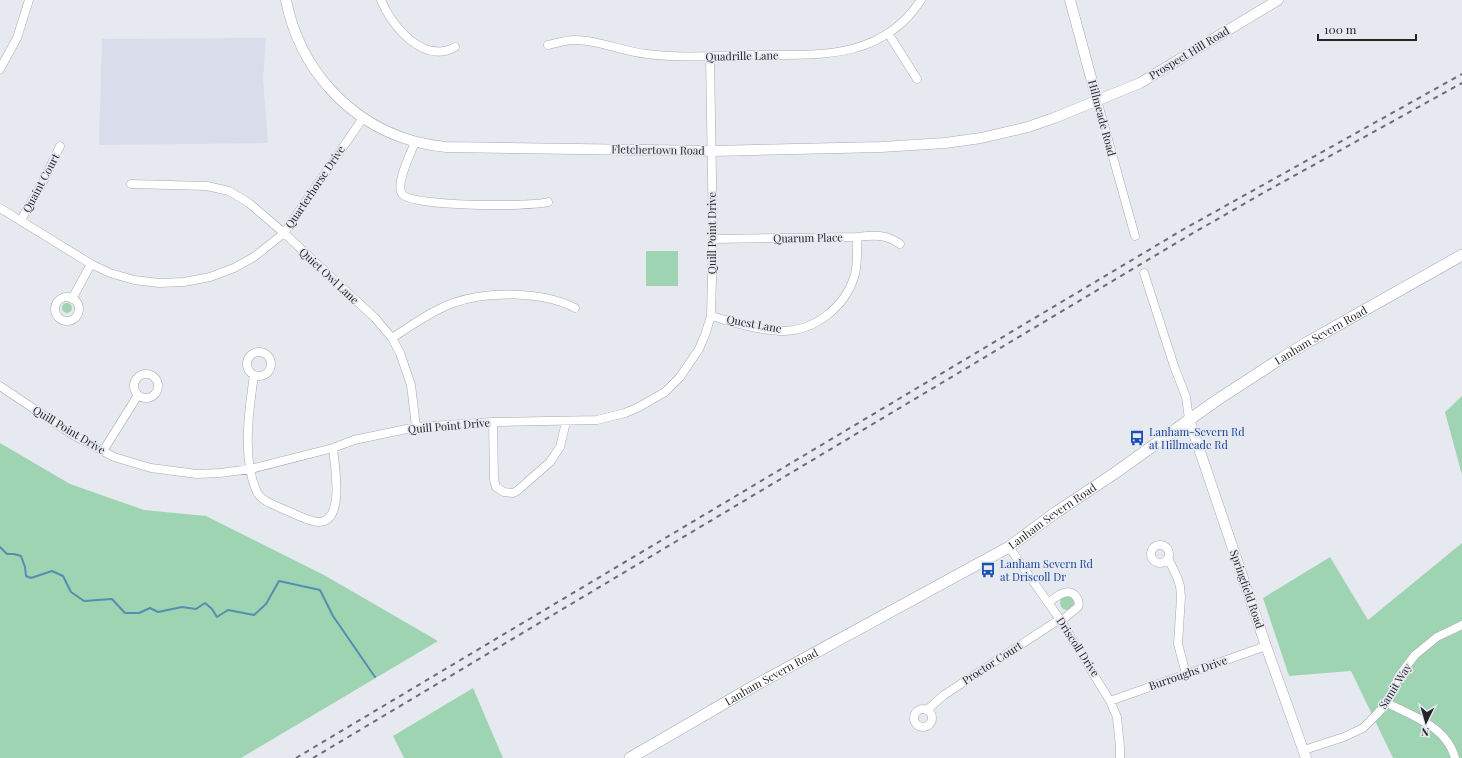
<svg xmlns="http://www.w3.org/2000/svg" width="1462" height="758" font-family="'Playfair Display',serif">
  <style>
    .built { fill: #d9dceb }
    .green { fill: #9fd4b3 }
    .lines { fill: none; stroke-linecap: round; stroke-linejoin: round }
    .stream { stroke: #558eb1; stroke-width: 2 }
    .minor-casing { stroke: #a8a9b1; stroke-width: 9 }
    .tertiary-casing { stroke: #a8a9b1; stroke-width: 11 }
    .secondary-casing { stroke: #a8a9b1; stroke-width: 12 }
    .minor { stroke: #fff; stroke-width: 8 }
    .tertiary { stroke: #fff; stroke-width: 10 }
    .secondary { stroke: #fff; stroke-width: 11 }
    .rail { stroke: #6c6c71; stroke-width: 2; stroke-dasharray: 5 5; stroke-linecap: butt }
    .labels { text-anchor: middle; stroke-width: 3.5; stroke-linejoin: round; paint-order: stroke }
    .street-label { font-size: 11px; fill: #252528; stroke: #e7e9f0 }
    .transit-label { font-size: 11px; fill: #164399; stroke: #e7e9f0; text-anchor: start }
  </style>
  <rect width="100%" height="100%" fill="#e7e9f0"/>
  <!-- built -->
  <path class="built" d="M 266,38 L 263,79 L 268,143 L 99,145 L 102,39 Z"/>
  <!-- green -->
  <path class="green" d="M 646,251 L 678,251 L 678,286 L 646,286 Z
    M62 308a5 5 0 1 1 10 0a5 5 0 1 1-10 0Z
    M 1462,396 L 1462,475 L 1445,412 Z
    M 0,443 L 70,484 L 144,510 L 206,516 L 324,575 L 438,641 L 241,758 L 0,758 Z
    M 1462,543 L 1462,758 L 1393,758 L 1351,671 L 1289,676 L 1263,598 L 1330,557 L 1368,620 Z
    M1060 603a7 7 0 1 1 14 0a7 7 0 1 1-14 0Z
    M 473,688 L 503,758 L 404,758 L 393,736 Z"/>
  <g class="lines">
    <!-- stream -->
    <path class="stream" d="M 0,547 L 7,554 L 14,554 L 21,556 L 25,567 L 26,576 L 31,578 L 52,571 L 63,576 L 71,592 L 84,601 L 112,599 L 125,613 L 139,613 L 150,608 L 158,612 L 182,607 L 196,609 L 205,603 L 212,609 L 217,617 L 228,610 L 254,615 L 266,604 L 279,581 L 320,590 L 333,616 L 375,677"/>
    <!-- minor casing -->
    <g class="minor-casing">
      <path id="minor" d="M 381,0 C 391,25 423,65 455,47
        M 888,33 L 917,79
        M 548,45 C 557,43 566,40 575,40 C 600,40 623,52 647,54 C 679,58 711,56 744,55 C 810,54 879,64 921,0
        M 0,69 L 17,38 L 29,0
        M 1097,100 L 1135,236
        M 415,142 C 411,153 395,184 402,194 C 411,207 531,207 548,202
        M 131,184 L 207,186 L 229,191 L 249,203 L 284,233 L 375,318 L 392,338 L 400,353 L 411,385 L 416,427
        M 0,208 L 91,264 L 110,273 L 134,280 L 159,283 L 184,282 L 210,277 L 234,268 L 254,257 L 284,233 L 363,118
        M 21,220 L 43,182 L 60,146
        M 713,239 L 857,237 C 874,235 886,234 900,244
        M 1144,273 L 1174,366 L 1186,397 L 1189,419
        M55 309a12 12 0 1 1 24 0a12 12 0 1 1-24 0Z
        M 72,299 L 91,264
        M 711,316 C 733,322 757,330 780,331 C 814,332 846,307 855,274 C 858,262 857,249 857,237
        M 392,338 C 411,326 431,311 453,303 C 487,291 543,291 575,308
        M247 364a12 12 0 1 1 24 0a12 12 0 1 1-24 0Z
        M134 386a12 12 0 1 1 24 0a12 12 0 1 1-24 0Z
        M 254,375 C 249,409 242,457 256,490 C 260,501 275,505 285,510 C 296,514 308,522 319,522 C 346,521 334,463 333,448
        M 0,386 L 73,435 L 114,457 L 151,468 L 197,474 L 220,473 L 251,469 L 333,448 L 354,440 L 416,427 L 493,422 L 597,420 L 625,413 L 639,407 L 665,392 L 680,377 L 699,349 L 705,335 L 711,316 L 713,239 L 710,56
        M 493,422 L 494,480 L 496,487 L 504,492 L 513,493 L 517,491 L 550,462 L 560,447 L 566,422
        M 103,451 L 138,395
        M1151 554a9 9 0 1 1 18 0a9 9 0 1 1-18 0Z
        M 1009,547 L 1061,621 L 1110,701 L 1117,717 L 1120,747 L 1120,758
        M 1168,558 L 1177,577 L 1180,586 L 1181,597 L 1178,644 L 1186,674
        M 1048,603 C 1056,597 1069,585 1077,598 C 1079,601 1079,604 1078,607 L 1061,621
        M 1110,701 L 1266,646
        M 1387,703 C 1413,716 1447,727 1455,758
        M914 718a9 9 0 1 1 18 0a9 9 0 1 1-18 0Z
        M 927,710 L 944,695 L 1060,619
        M 1304,750 L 1344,737 L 1363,728 L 1377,714 L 1387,703 L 1399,676 L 1415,655 L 1437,637 L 1462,625"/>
    </g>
    <!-- tertiary casing -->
    <g class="tertiary-casing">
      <path id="tertiary" d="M 286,0 C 299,67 347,122 413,141 C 424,144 435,146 446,147 L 713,151 L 881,147 L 945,143 L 981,138 L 1028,127 L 1054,118 L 1140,83 L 1278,0
        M 1070,0 L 1097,100
        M 1189,419 L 1266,646 L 1306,758"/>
    </g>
    <!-- secondary casing -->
    <g class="secondary-casing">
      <g id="secondary">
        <path id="s1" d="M 630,758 L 754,686 L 1009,547 L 1055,513 L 1115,473 L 1217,400 L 1277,361 L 1308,342 L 1462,255"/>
      </g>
    </g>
    <!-- minor -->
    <use href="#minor" class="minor"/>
    <!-- tertiary -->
    <use href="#tertiary" class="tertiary"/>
    <!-- secondary -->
    <use href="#secondary" class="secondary"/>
    <!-- rail -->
    <path class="rail" d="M 296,758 L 1184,229 L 1462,74
      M 313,758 L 1188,236 L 1263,193 L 1462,83"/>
  </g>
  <!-- icons -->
  <defs>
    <g id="bus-bare" transform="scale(1.2)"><path d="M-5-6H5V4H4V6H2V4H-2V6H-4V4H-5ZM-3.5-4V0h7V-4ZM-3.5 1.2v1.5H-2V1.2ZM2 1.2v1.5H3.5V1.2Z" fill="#1a4fb4" stroke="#e7e9f0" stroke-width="2.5" paint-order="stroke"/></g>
  </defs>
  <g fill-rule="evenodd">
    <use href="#bus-bare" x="1137" y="438"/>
    <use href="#bus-bare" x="988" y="570"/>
  </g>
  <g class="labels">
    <!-- street labels -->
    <g class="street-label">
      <text transform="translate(1189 53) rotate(-31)" y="4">Prospect Hill Road</text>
      <text transform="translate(742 56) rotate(-1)" y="4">Quadrille Lane</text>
      <text transform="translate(1102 118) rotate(75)" y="4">Hillmeade Road</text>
      <text transform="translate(658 150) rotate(1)" y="4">Fletchertown Road</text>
      <text transform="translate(41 183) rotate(-62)" y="4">Quaint Court</text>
      <text transform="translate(315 187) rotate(-56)" y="4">Quarterhorse Drive</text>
      <text transform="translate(712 233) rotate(-90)" y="4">Quill Point Drive</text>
      <text transform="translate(808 238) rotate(-1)" y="4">Quarum Place</text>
      <text transform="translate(329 276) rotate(43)" y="4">Quiet Owl Lane</text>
      <text transform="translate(754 324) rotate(10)" y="4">Quest Lane</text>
      <text dy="4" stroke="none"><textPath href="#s1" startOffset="811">Lanham Severn Road</textPath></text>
      <text transform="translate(449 426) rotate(-5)" y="4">Quill Point Drive</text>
      <text transform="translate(69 430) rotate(31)" y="4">Quill Point Drive</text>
      <text dy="4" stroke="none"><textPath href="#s1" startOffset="487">Lanham Severn Road</textPath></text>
      <text transform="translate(1247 589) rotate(71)" y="4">Springfield Road</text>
      <text transform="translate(1078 647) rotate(57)" y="4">Driscoll Drive</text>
      <text transform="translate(992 663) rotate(-33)" y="4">Proctor Court</text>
      <text transform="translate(1188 673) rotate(-19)" y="4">Burroughs Drive</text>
      <text dy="4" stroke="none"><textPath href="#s1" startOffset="163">Lanham Severn Road</textPath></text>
      <text transform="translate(1395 686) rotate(-58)" y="4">Samit Way</text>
    </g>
    <!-- transit labels -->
    <g class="transit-label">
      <text x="1149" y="436">Lanham-Severn Rd<tspan x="1149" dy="13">at Hillmeade Rd</tspan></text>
      <text x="1000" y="568">Lanham Severn Rd<tspan x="1000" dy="13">at Driscoll Dr</tspan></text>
    </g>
  </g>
  <!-- north arrow -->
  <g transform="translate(1426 722) rotate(185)" stroke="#e7e9f0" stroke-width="3" paint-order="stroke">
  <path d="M0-3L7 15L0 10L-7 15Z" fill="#252528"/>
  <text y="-6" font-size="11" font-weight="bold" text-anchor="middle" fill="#252528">N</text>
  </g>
  <!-- scale -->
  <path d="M1318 34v6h98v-6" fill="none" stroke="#252528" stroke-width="2"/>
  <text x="1324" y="34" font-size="12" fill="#252528" stroke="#e7e9f0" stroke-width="3" paint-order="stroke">100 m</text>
</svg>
